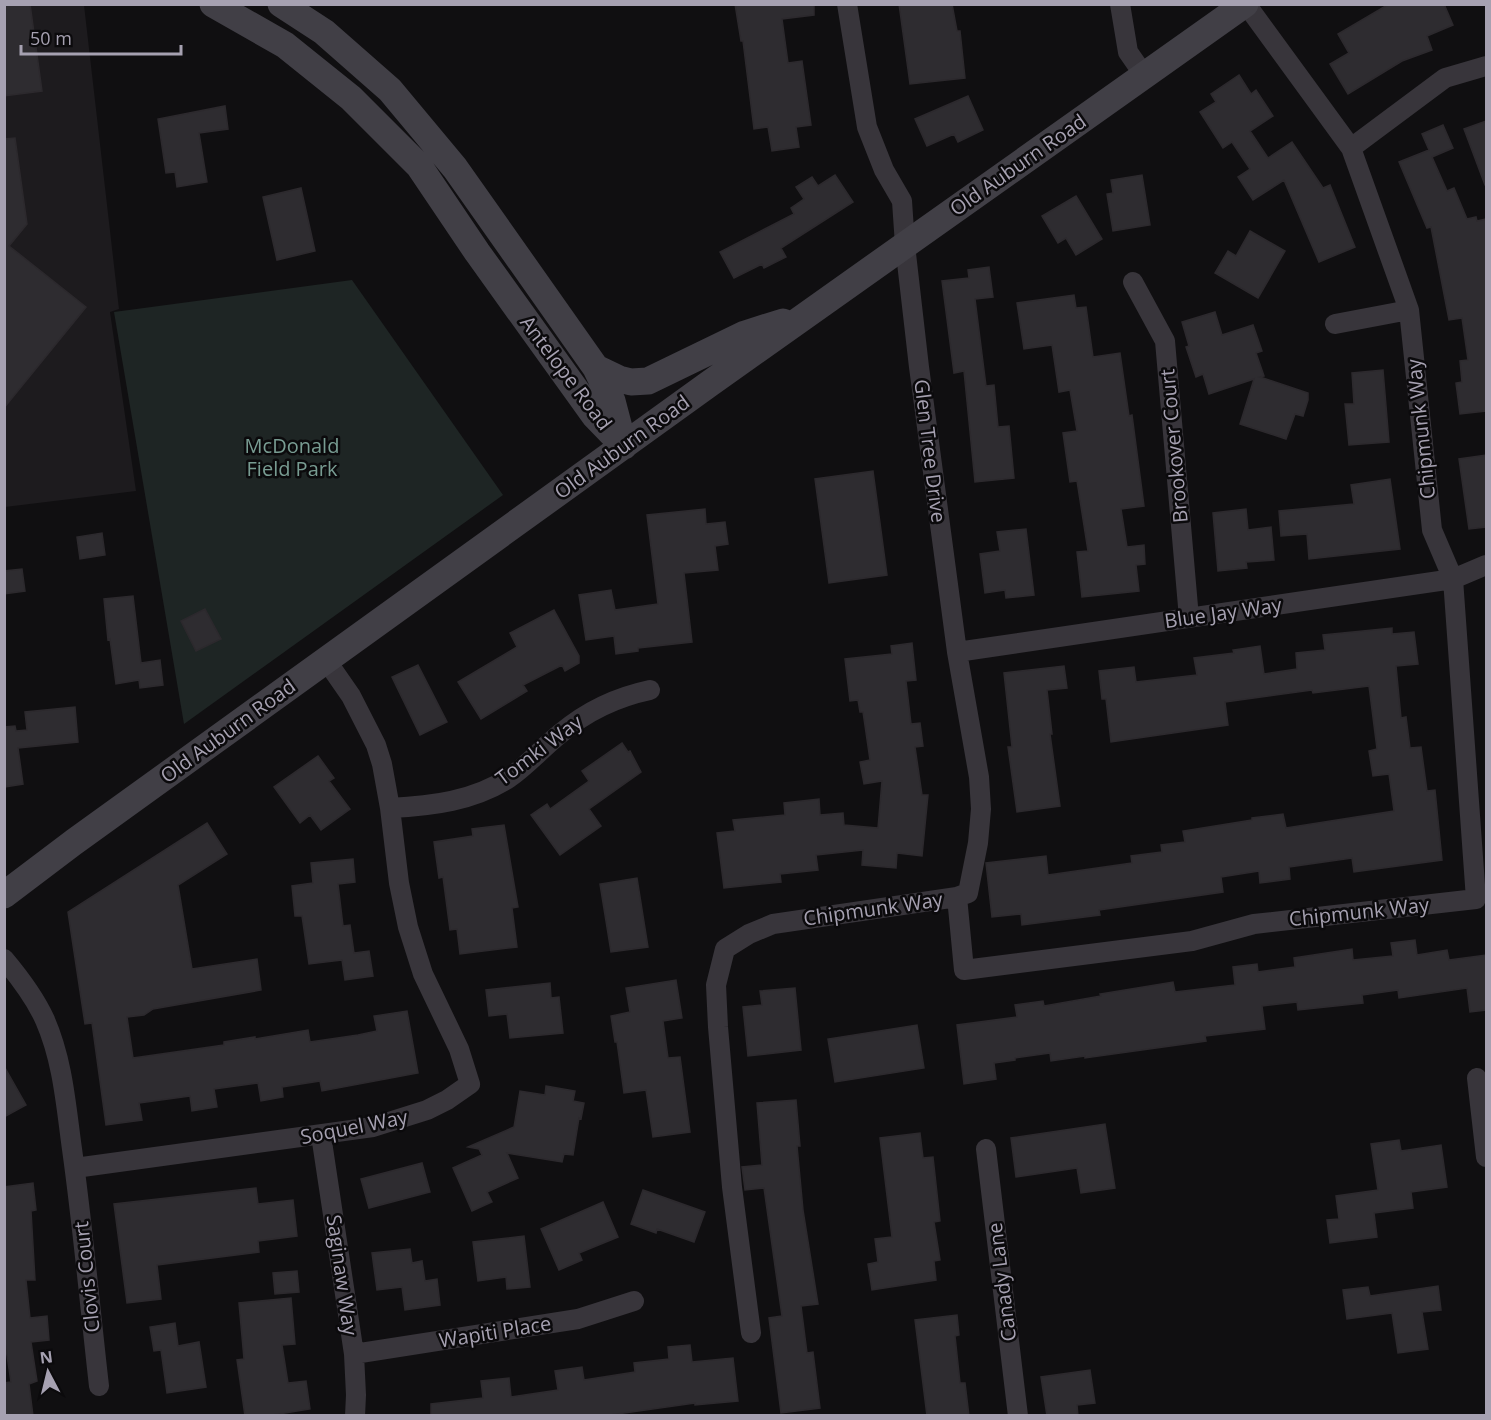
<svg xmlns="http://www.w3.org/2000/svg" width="1491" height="1420" font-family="'Open Sans',sans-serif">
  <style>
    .built { fill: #1d1b1e }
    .green { fill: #1e2524 }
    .building { fill: #2e2c30; stroke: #2c292d; stroke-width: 1.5 }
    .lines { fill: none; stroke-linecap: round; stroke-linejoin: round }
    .minor { stroke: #38353b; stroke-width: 20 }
    .secondary { stroke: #413f46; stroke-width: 27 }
    .labels { text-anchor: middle; stroke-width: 5; stroke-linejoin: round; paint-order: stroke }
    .street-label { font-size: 20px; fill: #a6a1b1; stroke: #0b0a0c }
    .park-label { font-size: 20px; fill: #789c92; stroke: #0b0a0c }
  </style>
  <rect width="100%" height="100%" fill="#100f11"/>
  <!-- built -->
  <path class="built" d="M 5,5 L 84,5 L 119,309 L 110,312 L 136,491 L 5,507 Z"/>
  <!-- green -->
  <path class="green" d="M 352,280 L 503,495 L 184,724 L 114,312 Z"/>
  <!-- building -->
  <path class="building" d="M 4,4 L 30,4 L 42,91 L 4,96 Z
    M 735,4 L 814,4 L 814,15 L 782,19 L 788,63 L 802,61 L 811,125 L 796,127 L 799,147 L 772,151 L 768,127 L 754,129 L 743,41 L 741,41 Z
    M 899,4 L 952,4 L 957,31 L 960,31 L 965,78 L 910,84 Z
    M 1389,4 L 1444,4 L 1453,25 L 1427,36 L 1432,50 L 1402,61 L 1348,94 L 1330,64 L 1349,53 L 1338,34 Z
    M 1239,75 L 1251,94 L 1256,90 L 1273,116 L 1250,131 L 1268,158 L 1292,142 L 1323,188 L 1330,185 L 1355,247 L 1319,262 L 1284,180 L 1253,200 L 1238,177 L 1250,169 L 1232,142 L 1223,148 L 1200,112 L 1216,102 L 1211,94 Z
    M 968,96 L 983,130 L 958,142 L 954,134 L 927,146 L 915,119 Z
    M 225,106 L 228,129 L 199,133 L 207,182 L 177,187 L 175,172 L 166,173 L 158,119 Z
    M 1486,121 L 1486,185 L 1485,185 L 1464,129 Z
    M 1443,125 L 1453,148 L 1432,157 L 1447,191 L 1454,188 L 1467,219 L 1476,217 L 1477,221 L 1486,219 L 1486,411 L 1460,414 L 1456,383 L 1462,382 L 1460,361 L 1468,360 L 1462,318 L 1449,320 L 1431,227 L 1427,228 L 1399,162 L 1429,150 L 1422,134 Z
    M 15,138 L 27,224 L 9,246 L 86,307 L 4,408 L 4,139 Z
    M 835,175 L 853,202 L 781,248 L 786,257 L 764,268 L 762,264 L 734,278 L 720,252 L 794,214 L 791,208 L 804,199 L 796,187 L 812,177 L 818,186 Z
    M 1142,175 L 1150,225 L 1113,231 L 1107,194 L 1113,193 L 1111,180 Z
    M 301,188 L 315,251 L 277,260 L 263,197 Z
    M 1076,196 L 1102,239 L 1076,255 L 1066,238 L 1058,243 L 1042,216 Z
    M 1250,231 L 1285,251 L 1258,298 L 1215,273 L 1228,251 L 1236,256 Z
    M 989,267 L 993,297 L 975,299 L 986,386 L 994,385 L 998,427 L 1009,426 L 1014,478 L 975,482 L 964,371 L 954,373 L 942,281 L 969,278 L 968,270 Z
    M 1074,295 L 1076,308 L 1086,307 L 1093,357 L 1120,353 L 1129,416 L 1132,415 L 1144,506 L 1121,509 L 1127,547 L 1144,545 L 1145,564 L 1136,565 L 1139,591 L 1082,597 L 1077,552 L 1088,551 L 1077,481 L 1070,482 L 1063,433 L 1077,431 L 1070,390 L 1059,392 L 1052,345 L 1024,349 L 1017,303 Z
    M 1215,312 L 1222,335 L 1253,325 L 1262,351 L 1256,353 L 1264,376 L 1260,377 L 1308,393 L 1308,400 L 1303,416 L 1295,414 L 1286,439 L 1240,424 L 1254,379 L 1209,394 L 1203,374 L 1196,377 L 1186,347 L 1189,346 L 1182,322 Z
    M 1383,370 L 1389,442 L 1349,445 L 1345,404 L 1354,404 L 1352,373 Z
    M 1486,455 L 1486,527 L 1469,529 L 1459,459 Z
    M 873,471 L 887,575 L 829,583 L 815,479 Z
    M 1390,479 L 1400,549 L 1309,559 L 1307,534 L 1281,536 L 1279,511 L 1354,504 L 1351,485 Z
    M 705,509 L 706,524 L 725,522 L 728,544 L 715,546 L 718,570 L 684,573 L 692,642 L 638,648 L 638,651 L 616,654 L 614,636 L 586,640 L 579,595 L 611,590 L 615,610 L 658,604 L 647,515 Z
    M 1246,509 L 1248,530 L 1271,527 L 1274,560 L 1246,562 L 1247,568 L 1218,571 L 1213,513 Z
    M 1026,529 L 1034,595 L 1006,598 L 1005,590 L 985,593 L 980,554 L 1000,551 L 997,532 Z
    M 102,533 L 105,555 L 80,559 L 77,537 Z
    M 22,569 L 25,591 L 4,594 L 4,571 Z
    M 133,596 L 141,663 L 160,660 L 163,685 L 140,688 L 139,680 L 116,684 L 110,639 L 108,640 L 104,599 Z
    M 205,609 L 221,639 L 196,651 L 181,621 Z
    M 554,610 L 579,656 L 579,663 L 565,671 L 562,665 L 523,685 L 527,691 L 481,719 L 458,682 L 517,647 L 510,633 Z
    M 1392,628 L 1392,634 L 1414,632 L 1418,664 L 1396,666 L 1401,718 L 1406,717 L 1410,748 L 1421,747 L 1427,791 L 1435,790 L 1442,860 L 1354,872 L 1352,858 L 1289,867 L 1290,879 L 1260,883 L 1259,871 L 1221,877 L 1223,892 L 1099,910 L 1100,915 L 1022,925 L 1021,914 L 992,917 L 986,863 L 1046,856 L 1048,875 L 1132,863 L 1131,856 L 1162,852 L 1161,845 L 1185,842 L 1183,831 L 1252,820 L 1252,818 L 1283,814 L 1286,828 L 1394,811 L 1389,774 L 1373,776 L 1369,751 L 1377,749 L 1369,686 L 1313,693 L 1312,690 L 1225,702 L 1228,725 L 1111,742 L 1106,699 L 1102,699 L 1099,671 L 1134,667 L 1136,682 L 1197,675 L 1194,658 L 1234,653 L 1233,650 L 1260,646 L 1264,674 L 1297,669 L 1296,653 L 1325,650 L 1323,635 Z
    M 912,643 L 916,680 L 906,681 L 911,724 L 920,723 L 923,746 L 915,747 L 922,795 L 928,795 L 922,856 L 897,853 L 896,868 L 862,865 L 863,850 L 816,855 L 818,870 L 780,874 L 781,882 L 724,888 L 717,833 L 735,831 L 733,820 L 785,815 L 784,803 L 819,799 L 820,815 L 843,813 L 844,825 L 878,828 L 882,781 L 864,784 L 860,762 L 870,760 L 863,712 L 860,712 L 858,700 L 850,701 L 845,659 L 892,654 L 891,646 Z
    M 418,665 L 447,722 L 420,735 L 392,677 Z
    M 1064,666 L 1067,688 L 1047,690 L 1052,734 L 1050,734 L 1060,806 L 1017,812 L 1008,747 L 1012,747 L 1004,673 Z
    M 75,707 L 78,742 L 18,748 L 23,784 L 4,787 L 4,727 L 15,726 L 16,731 L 27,730 L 25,712 Z
    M 622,743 L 628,752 L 630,751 L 641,772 L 589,809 L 601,826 L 560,855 L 531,815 L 547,804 L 550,809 L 589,781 L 582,771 Z
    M 318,756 L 334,778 L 329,781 L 350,809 L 321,830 L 310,815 L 300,823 L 274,787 Z
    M 207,823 L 227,854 L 178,885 L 192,969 L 257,959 L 261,990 L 153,1009 L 144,1015 L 127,1017 L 133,1058 L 224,1045 L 224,1042 L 255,1037 L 255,1039 L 308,1030 L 310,1042 L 358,1035 L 377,1031 L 374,1016 L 407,1011 L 418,1073 L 322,1091 L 320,1081 L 282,1087 L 283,1097 L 261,1101 L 258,1083 L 214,1089 L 217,1107 L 192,1111 L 190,1096 L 139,1103 L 142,1120 L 106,1125 L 92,1023 L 85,1024 L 68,912 Z
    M 504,825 L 518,907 L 512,908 L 517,947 L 460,954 L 457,929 L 450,930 L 443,877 L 439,878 L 434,842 L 473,836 L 472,829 Z
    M 353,859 L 355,882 L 338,884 L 343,926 L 350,925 L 354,953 L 369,951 L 373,976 L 345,980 L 342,960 L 309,964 L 302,916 L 295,916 L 292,886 L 313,883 L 311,863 Z
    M 637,878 L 648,947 L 611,952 L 600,884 Z
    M 1415,940 L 1417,955 L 1447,950 L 1449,960 L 1486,955 L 1486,1010 L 1470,1012 L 1467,988 L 1399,998 L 1398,990 L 1362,995 L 1363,1003 L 1298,1010 L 1297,1002 L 1262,1006 L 1265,1029 L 1205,1036 L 1206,1041 L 1085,1058 L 1085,1056 L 1051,1061 L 1050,1053 L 1015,1058 L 1015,1060 L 994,1063 L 996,1079 L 964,1084 L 957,1025 L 1017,1017 L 1015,1005 L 1043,1001 L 1044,1006 L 1101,996 L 1100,994 L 1173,982 L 1175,992 L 1235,985 L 1233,967 L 1257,964 L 1258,972 L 1295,967 L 1294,958 L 1352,949 L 1353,960 L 1393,956 L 1391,943 Z
    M 676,980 L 682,1018 L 663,1021 L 668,1058 L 680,1057 L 690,1132 L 653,1137 L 646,1090 L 624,1093 L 617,1042 L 615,1042 L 611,1016 L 630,1012 L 626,988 Z
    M 550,983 L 551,998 L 559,997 L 563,1033 L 510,1038 L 507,1014 L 489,1016 L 486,990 Z
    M 795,988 L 801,1050 L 748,1056 L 743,1007 L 762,1005 L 760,991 Z
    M 917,1025 L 924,1068 L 835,1082 L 828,1039 Z
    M 4,1066 L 26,1105 L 4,1117 Z
    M 546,1086 L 575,1091 L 573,1101 L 584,1103 L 581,1119 L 579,1118 L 573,1155 L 564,1154 L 562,1162 L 507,1153 L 518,1178 L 487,1192 L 492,1202 L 472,1211 L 453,1168 L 482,1155 L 479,1149 L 468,1147 L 514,1127 L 520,1091 L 545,1095 Z
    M 796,1100 L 800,1146 L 797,1146 L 803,1210 L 818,1304 L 801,1306 L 807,1353 L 813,1352 L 820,1408 L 781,1413 L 769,1318 L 782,1316 L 764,1188 L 745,1190 L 742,1167 L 762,1165 L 757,1103 Z
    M 1105,1124 L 1115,1188 L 1081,1193 L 1077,1168 L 1016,1177 L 1011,1138 Z
    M 920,1133 L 923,1158 L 933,1157 L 940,1221 L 934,1222 L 940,1260 L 934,1261 L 936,1280 L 872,1290 L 868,1264 L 878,1262 L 875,1239 L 892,1237 L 880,1138 Z
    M 1399,1140 L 1401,1151 L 1441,1145 L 1447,1187 L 1411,1192 L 1413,1208 L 1374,1213 L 1377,1237 L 1330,1243 L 1327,1220 L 1339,1219 L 1336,1196 L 1378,1190 L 1371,1144 Z
    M 422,1163 L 430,1192 L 369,1208 L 361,1179 Z
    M 33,1183 L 36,1210 L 31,1211 L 35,1280 L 26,1280 L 30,1318 L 47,1316 L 49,1340 L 31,1342 L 37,1381 L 29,1384 L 33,1416 L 4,1416 L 4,1383 L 11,1382 L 4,1336 L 4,1187 Z
    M 256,1188 L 258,1204 L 293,1200 L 297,1236 L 258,1241 L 259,1252 L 157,1265 L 161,1299 L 127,1303 L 114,1204 Z
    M 643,1190 L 705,1212 L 694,1242 L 657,1229 L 656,1233 L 631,1224 Z
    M 603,1202 L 618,1237 L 579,1253 L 582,1260 L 559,1270 L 541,1229 Z
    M 524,1236 L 530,1287 L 507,1289 L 506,1277 L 478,1281 L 473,1242 Z
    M 410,1249 L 412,1263 L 422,1261 L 425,1281 L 437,1279 L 440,1305 L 405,1310 L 402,1287 L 377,1290 L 372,1253 Z
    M 297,1271 L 299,1292 L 275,1294 L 273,1273 Z
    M 1438,1286 L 1441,1310 L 1422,1312 L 1428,1349 L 1398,1353 L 1392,1313 L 1347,1319 L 1343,1290 L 1368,1287 L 1370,1296 Z
    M 291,1298 L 295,1344 L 282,1345 L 288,1383 L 306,1381 L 310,1409 L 267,1416 L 245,1416 L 237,1360 L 244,1359 L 239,1303 Z
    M 957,1315 L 959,1335 L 955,1336 L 960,1383 L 965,1383 L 969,1416 L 927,1416 L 915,1320 Z
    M 175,1323 L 178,1346 L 199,1342 L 206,1387 L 167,1393 L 161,1350 L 154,1351 L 150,1327 Z
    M 690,1345 L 692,1362 L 733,1358 L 738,1401 L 695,1405 L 695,1403 L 603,1416 L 431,1416 L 431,1404 L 483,1398 L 481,1381 L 509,1378 L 511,1397 L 558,1390 L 555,1371 L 582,1367 L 584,1380 L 635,1372 L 634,1363 L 669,1359 L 668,1347 Z
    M 1090,1370 L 1095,1403 L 1077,1405 L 1078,1416 L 1047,1416 L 1041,1377 Z"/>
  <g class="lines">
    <!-- minor -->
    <path class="minor" d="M 1120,4 L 1128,52 L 1144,75
      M 1351,148 L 1445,78 L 1486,66
      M 1133,282 L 1165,341 L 1189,618
      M 1335,324 L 1409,310
      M 957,652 L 1453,579 L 1486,565
      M 390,808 C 432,806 473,801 509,778 C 528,765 543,747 561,733 C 587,711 617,697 650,690
      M 957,897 L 964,970 L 1192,941 L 1254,924 L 1476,899 L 1453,579 L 1432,530 L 1409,310 L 1351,148 L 1246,4
      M 4,959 C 20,978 35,998 45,1020 C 63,1061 66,1106 72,1149 C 83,1228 90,1307 99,1386
      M 1477,1078 L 1486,1157
      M 321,1135 L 354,1354 L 356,1395 L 355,1416
      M 986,1149 L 1018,1416
      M 75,1168 L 373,1127 L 427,1110 L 447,1100 L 470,1084 L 459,1049 L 423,974 L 408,927 L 399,883 L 390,808 L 382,764 L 376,745 L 351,696 L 326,660
      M 751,1333 L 732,1187 L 718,1027 L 716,985 L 725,949 L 749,934 L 773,924 L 957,897 L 968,893 L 978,843 L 981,809 L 979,777 L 957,652 L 919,367 L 905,245 L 902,201 L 884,170 L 867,127 L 847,4
      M 354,1354 L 578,1319 L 634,1301"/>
    <!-- secondary -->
    <path class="secondary" d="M 213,4 L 285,45 L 351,98 L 419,166 L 477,252 L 594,415 L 624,446
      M 281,4 L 324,32 L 390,90 L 455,168 L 596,368 L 612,401 L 623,443
      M 596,368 L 619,379 L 631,382 L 648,381 L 745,334 L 783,322
      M 4,895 L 74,842 L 709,384 L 1245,4"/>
  </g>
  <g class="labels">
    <!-- street labels -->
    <g class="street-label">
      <text transform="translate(1018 165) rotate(-35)" y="7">Old Auburn Road</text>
      <text transform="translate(566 373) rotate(53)" y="7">Antelope Road</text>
      <text transform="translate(1421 429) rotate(-96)" y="7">Chipmunk Way</text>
      <text transform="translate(1174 446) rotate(-95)" y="7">Brookover Court</text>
      <text transform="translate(622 447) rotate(-36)" y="7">Old Auburn Road</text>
      <text transform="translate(930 451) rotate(83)" y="7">Glen Tree Drive</text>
      <text transform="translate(1223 613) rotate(-8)" y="7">Blue Jay Way</text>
      <text transform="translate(228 731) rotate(-36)" y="7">Old Auburn Road</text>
      <text transform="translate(539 750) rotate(-37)" y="7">Tomki Way</text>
      <text transform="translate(873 909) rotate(-8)" y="7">Chipmunk Way</text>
      <text transform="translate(1359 912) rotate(-6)" y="7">Chipmunk Way</text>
      <text transform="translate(354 1127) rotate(-11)" y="7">Soquel Way</text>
      <text transform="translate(342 1275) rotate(82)" y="7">Saginaw Way</text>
      <text transform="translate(87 1277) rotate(-96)" y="7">Clovis Court</text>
      <text transform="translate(1002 1282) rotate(-97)" y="7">Canady Lane</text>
      <text transform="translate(495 1332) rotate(-9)" y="7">Wapiti Place</text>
    </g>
    <!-- park labels -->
    <g class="park-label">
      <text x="292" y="453">McDonald<tspan x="292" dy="23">Field Park</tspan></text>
    </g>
  </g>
  <!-- border -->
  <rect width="1491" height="1420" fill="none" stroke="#a6a1b1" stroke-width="12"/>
  <!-- north arrow -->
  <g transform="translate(48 1372) rotate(353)" stroke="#0b0a0c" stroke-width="4.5" paint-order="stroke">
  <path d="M0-4.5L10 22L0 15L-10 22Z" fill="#a6a1b1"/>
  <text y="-9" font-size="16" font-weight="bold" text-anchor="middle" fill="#a6a1b1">N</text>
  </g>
  <!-- scale -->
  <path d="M21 45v9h160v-9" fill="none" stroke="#a6a1b1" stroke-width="3"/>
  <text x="30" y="45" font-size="18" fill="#a6a1b1" stroke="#0b0a0c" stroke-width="4.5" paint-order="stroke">50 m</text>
</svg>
